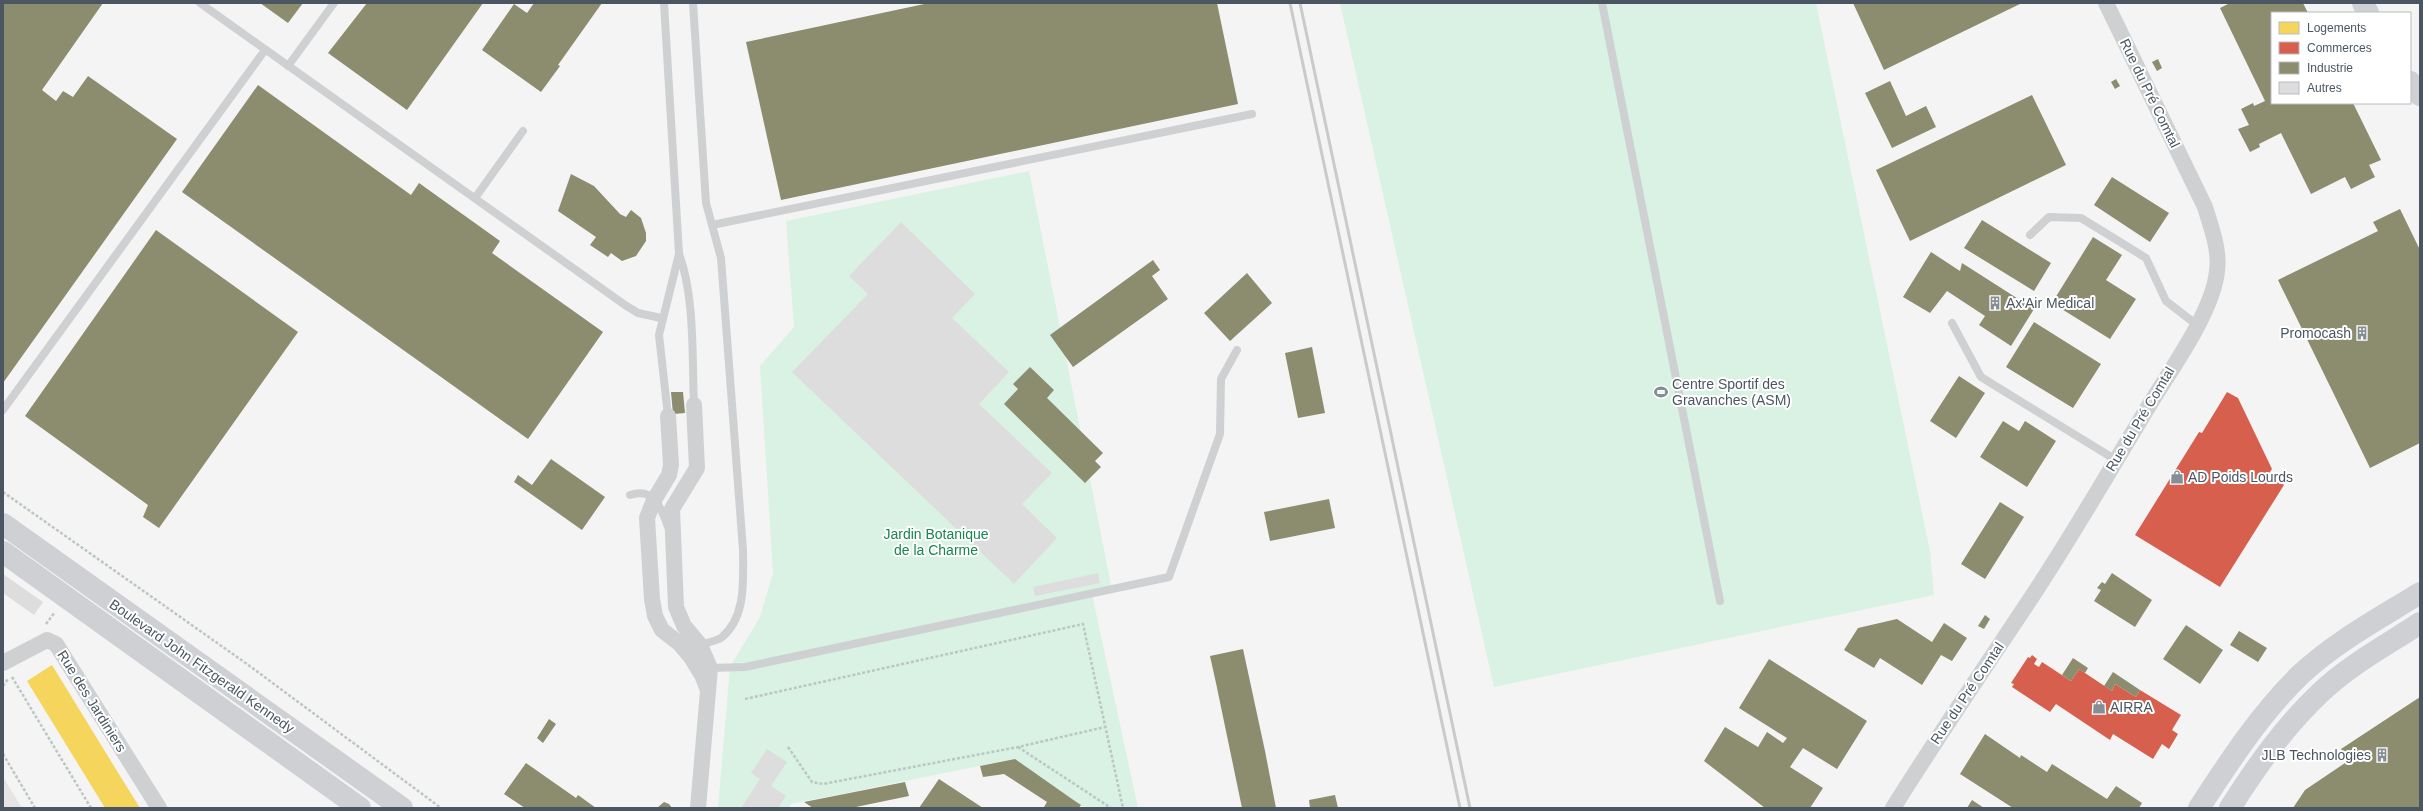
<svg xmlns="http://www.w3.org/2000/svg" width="2423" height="811" font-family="Arial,sans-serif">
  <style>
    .education { fill: #e6e5e6 }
    .green { fill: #d9f2e3 }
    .homes { fill: #f6d55c }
    .shops { fill: #d6604d }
    .industry { fill: #8c8c6e }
    .building { fill: #ddddde }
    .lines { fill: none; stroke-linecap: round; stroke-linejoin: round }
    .path { stroke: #bcc7c4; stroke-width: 2.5; stroke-dasharray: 3 2; stroke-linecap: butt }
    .lane { stroke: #ced0d2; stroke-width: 8 }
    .street { stroke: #ced0d2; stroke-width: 16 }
    .secondary { stroke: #ced0d4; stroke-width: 22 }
    .rail { stroke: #c9cacc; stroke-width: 3 }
    .labels { text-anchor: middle; stroke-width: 4; stroke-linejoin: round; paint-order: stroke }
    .street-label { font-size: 14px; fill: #4a5661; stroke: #fff }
    .poi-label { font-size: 14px; fill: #4a5661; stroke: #fff; text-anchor: start }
    .park-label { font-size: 14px; fill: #17864f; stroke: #fff }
  </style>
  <rect width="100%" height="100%" fill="#f4f4f4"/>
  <!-- education -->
  <path class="education" d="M 3,777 L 22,808 L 3,808 Z"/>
  <!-- green -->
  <path class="green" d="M 1340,3 L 1816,3 L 1930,551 L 1934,595 L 1494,687 Z
    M 1029,171 L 1112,590 L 1092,594 L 1138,808 L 1084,808 L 1014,759 L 791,804 L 789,808 L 718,808 L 730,667 L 760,617 L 773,573 L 760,366 L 794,327 L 786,221 Z"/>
  <!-- homes -->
  <path class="homes" d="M 52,665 L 117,771 L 140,808 L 105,808 L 27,681 Z"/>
  <!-- shops -->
  <path class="shops" d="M 2227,392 L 2238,398 L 2272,469 L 2268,475 L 2284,485 L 2220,587 L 2135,535 L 2199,432 L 2202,433 Z
    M 2032,655 L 2037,659 L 2034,664 L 2039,667 L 2042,662 L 2071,681 L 2079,669 L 2112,691 L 2115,684 L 2136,697 L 2140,690 L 2181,715 L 2172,730 L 2178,734 L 2169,749 L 2162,744 L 2153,759 L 2113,734 L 2110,740 L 2056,704 L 2050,712 L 2012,687 L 2014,684 L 2011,683 L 2028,657 L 2030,658 Z"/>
  <!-- industry -->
  <path class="industry" d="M 3,3 L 103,3 L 42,90 L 56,101 L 63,91 L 73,97 L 88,76 L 177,139 L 3,383 Z
    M 260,3 L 303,3 L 288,23 Z
    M 367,3 L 483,3 L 407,110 L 328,53 Z
    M 534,3 L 602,3 L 558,65 L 560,66 L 541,92 L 482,50 L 514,4 L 527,13 Z
    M 929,3 L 1217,3 L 1238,104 L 781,200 L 746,42 Z
    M 1853,3 L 2022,3 L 1884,70 Z
    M 2230,3 L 2303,3 L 2308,13 L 2272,13 L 2272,103 L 2353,103 L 2381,160 L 2369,165 L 2375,177 L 2351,189 L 2345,177 L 2311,194 L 2281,133 L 2259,144 L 2260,147 L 2250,152 L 2238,129 L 2249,125 L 2241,109 L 2253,103 L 2254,106 L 2265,101 L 2220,8 Z
    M 2158,59 L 2162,68 L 2157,71 L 2152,62 Z
    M 2116,79 L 2120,86 L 2115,89 L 2111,82 Z
    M 1890,81 L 1906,116 L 1926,106 L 1936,127 L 1892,148 L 1865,93 Z
    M 258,85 L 411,195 L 419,183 L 500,241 L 492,253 L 603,332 L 528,439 L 182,192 Z
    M 2032,95 L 2066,165 L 1910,241 L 1876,170 Z
    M 571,174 L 594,186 L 620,214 L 626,217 L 631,210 L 641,218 L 646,233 L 646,241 L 636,256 L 622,261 L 611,253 L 608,257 L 590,245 L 596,237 L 558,211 Z
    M 2112,177 L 2169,213 L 2150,242 L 2094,205 Z
    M 2400,209 L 2420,250 L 2420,443 L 2370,468 L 2278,280 L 2378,231 L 2373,222 Z
    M 1982,220 L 2051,263 L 2034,291 L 1964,248 Z
    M 156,230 L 298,332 L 159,528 L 143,517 L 148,505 L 25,416 Z
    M 2093,237 L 2122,255 L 2106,280 L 2136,299 L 2110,339 L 2052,303 Z
    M 1931,252 L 1960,271 L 1962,263 L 2034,309 L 2011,346 L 1979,325 L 1985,316 L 1947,291 L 1930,313 L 1903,297 Z
    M 1153,260 L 1160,270 L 1152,276 L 1168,299 L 1073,367 L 1050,335 Z
    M 1247,273 L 1272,303 L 1230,341 L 1204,313 Z
    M 2034,322 L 2101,364 L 2073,408 L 2006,367 Z
    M 1312,347 L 1325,413 L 1298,418 L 1285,353 Z
    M 1030,367 L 1054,390 L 1047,398 L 1103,453 L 1095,461 L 1101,467 L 1085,483 L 1004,404 L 1018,389 L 1013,384 Z
    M 1959,376 L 1985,393 L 1956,438 L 1930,421 Z
    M 671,392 L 683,392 L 685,413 L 673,414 Z
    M 2003,421 L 2019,431 L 2025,421 L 2056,441 L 2027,487 L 1980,457 Z
    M 551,459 L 605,497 L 582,530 L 514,482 L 518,475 L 532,485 Z
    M 1329,499 L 1335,528 L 1270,541 L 1264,512 Z
    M 2000,502 L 2024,517 L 1985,579 L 1961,564 Z
    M 2112,573 L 2152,600 L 2135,627 L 2094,601 L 2101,590 L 2097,588 L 2102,582 L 2105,584 Z
    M 1985,615 L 1990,619 L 1984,629 L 1978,626 Z
    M 1897,619 L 1932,642 L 1944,623 L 1967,638 L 1952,661 L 1941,655 L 1922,685 L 1880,658 L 1874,668 L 1844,650 L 1858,628 Z
    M 2186,625 L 2223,650 L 2200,684 L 2163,659 Z
    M 2239,631 L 2267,648 L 2258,662 L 2230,645 Z
    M 1243,649 L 1265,751 L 1276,808 L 1242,808 L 1216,683 L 1210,656 Z
    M 2073,658 L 2088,668 L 2085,673 L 2079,669 L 2071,681 L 2062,675 Z
    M 1769,659 L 1867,721 L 1837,769 L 1803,748 L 1790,767 L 1823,788 L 1810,808 L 1765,808 L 1704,761 L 1725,727 L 1758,747 L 1767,732 L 1783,743 L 1787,738 L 1739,708 Z
    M 2113,672 L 2140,690 L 2136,697 L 2115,684 L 2112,691 L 2104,686 Z
    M 2420,697 L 2420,808 L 2293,808 L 2305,790 L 2348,761 L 2341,749 Z
    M 549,719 L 556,724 L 543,743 L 537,738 Z
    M 1985,734 L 2020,758 L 2021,755 L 2047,772 L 2052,764 L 2107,799 L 2116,786 L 2142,803 L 2139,808 L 2013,808 L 1960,774 Z
    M 1015,759 L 1072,799 L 1081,805 L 1079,808 L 1045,808 L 1044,807 L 1047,802 L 1004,774 L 983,777 L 980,766 Z
    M 526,763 L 576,798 L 578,795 L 596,808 L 525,808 L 504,794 Z
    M 939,779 L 983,808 L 919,808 Z
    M 905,782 L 909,796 L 851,808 L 813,808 L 804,802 Z
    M 1335,795 L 1338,808 L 1310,808 L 1309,800 Z
    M 1972,800 L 1984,808 L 1967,808 Z
    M 664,802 L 669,804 L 672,808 L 657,808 Z"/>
  <!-- building -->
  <path class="building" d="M 901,222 L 975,294 L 952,318 L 1009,372 L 979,404 L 1052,473 L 1022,504 L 1057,538 L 1014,584 L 792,372 L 868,294 L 849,276 Z
    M 1098,573 L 1100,583 L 1035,596 L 1033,587 Z
    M 3,574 L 43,602 L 34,615 L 3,593 Z
    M 767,749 L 787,762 L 771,786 L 786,796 L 778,808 L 741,808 L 760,779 L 751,773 Z"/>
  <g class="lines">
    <!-- path -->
    <path class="path" d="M 3,492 L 247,664 L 441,808
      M 46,624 L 55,612
      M 12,677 L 91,808
      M 3,686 L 8,679
      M 745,699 L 1083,624 L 1123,808
      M 788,747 L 812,782 L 823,784 L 1018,747 L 1105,727
      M 1018,747 L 1111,808
      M 3,754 L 35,808"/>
    <!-- lane -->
    <path class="lane" d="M 200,3 L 625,305 L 638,313 L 661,318
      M 664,3 L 679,254 L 659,335 L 668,416
      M 693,3 L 706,203 L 721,258 L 743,550 C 743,579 747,617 721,638 C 715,641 706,643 700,645
      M 1602,3 L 1720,601
      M 288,66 L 334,3
      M 475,198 L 523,131
      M 712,225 L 1252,114
      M 2030,235 L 2049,217 L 2081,218 L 2146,258 L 2166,301 L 2197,325
      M 679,254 C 695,296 692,359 694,405
      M 1952,323 L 1981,377 L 2116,460
      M 3,410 L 265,50
      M 630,495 C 654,487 661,507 668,527
      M 710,668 L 745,667 L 1169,577 L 1220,434 L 1221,379 L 1237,350"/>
    <!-- street -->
    <path class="street" d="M 694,405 L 697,468 L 672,509 L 676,607 L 684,626 L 700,645 L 710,668 L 698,808
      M 668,416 L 671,465 L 669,475 L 654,500 L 647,518 L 652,599 L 655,616 L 662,630 L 680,644 L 691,657 L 702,675 L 707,688
      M 3,663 L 47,640 L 56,644 L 159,808
      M 1893,808 C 1938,736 1986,666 2033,595 C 2074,533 2111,468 2150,404 C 2171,369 2213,312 2217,271 C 2220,250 2211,227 2205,207 L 2106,3"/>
    <!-- secondary -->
    <path class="secondary" d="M 2363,3 L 2368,13
      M 2410,82 L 2420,95
      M 3,524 L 402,808
      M 3,552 L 360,808
      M 2199,808 C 2229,762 2260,714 2300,675 C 2335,642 2380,618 2420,593
      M 2230,808 C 2256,767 2284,727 2320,693 C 2349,665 2387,645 2420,623"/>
    <!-- rail -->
    <path class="rail" d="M 1290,3 L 1460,808
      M 1300,3 L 1470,808"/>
  </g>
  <!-- icons -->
  <defs>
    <g id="building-bare" transform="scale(1.08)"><path d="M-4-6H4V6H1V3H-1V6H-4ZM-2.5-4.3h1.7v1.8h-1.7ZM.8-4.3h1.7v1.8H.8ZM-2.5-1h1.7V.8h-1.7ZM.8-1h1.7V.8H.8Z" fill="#868d94" stroke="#fff" stroke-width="2.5" paint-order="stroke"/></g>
    <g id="stadium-bare" transform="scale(1.08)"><path d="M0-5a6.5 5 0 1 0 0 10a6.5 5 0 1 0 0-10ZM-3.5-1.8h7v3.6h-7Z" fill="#868d94" stroke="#fff" stroke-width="2.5" paint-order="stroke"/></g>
    <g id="shop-bare" transform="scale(1.08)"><path d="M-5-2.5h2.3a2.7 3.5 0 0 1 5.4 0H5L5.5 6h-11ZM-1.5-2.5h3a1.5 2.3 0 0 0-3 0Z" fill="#868d94" stroke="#fff" stroke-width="2.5" paint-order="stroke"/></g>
  </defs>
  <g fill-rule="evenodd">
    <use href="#building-bare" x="1995" y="303"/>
    <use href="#building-bare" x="2362" y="333"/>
    <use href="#stadium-bare" x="1661" y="392"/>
    <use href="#shop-bare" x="2177" y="477"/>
    <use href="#shop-bare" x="2099" y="707"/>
    <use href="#building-bare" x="2382" y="755"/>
  </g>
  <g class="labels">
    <!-- street labels -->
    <g class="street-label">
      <text transform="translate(2150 93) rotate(64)" y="5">Rue du Pré Comtal</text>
      <text transform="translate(2140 419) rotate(-59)" y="5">Rue du Pré Comtal</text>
      <text transform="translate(202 666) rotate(35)" y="5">Boulevard John Fitzgerald Kennedy</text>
      <text transform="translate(1967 693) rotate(-56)" y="5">Rue du Pré Comtal</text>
      <text transform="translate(92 701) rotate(58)" y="5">Rue des Jardiniers</text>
    </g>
    <!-- poi labels -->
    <g class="poi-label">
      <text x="2006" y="308">Ax'Air Medical</text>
      <text x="2351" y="338" text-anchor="end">Promocash</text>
      <text x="1672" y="389">Centre Sportif des<tspan x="1672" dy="16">Gravanches (ASM)</tspan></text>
      <text x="2188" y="482">AD Poids Lourds</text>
      <text x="2110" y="712">AIRRA</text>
      <text x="2371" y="760" text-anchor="end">JLB Technologies</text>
    </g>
    <!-- park labels -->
    <g class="park-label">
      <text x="936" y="539">Jardin Botanique<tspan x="936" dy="16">de la Charme</tspan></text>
    </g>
  </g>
  <!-- border -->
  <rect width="2423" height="811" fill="none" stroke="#4a5661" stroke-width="8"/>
  <!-- legend -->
  <rect x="2271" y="12" width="140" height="92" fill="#ffffff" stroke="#b7bbc0"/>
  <rect x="2279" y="22" width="20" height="12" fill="#f6d55c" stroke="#b7bbc0"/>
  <text x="2307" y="32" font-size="12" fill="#4a5661">Logements</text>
  <rect x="2279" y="42" width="20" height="12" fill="#d6604d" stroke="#b7bbc0"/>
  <text x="2307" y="52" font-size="12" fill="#4a5661">Commerces</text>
  <rect x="2279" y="62" width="20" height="12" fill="#8c8c6e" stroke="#b7bbc0"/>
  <text x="2307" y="72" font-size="12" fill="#4a5661">Industrie</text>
  <rect x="2279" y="82" width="20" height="12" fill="#ddddde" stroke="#b7bbc0"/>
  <text x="2307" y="92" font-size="12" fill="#4a5661">Autres</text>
</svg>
